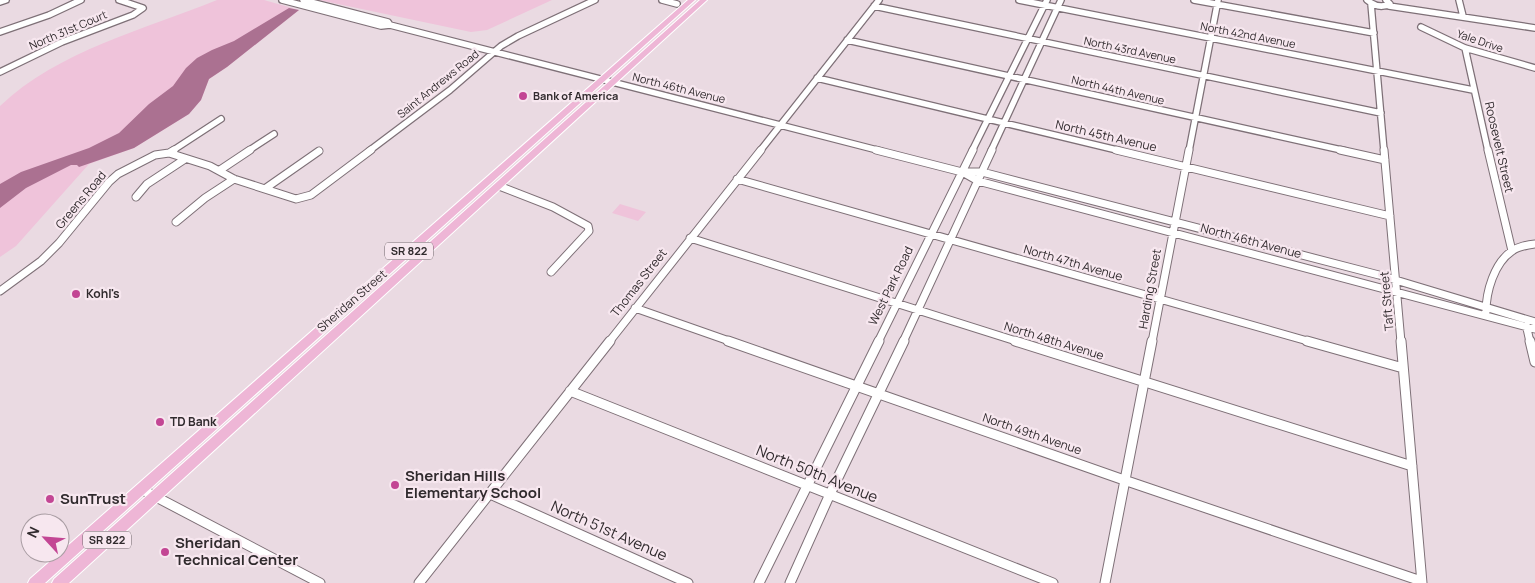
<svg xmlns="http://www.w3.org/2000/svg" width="1535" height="583" font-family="Manrope,sans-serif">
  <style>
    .green { fill: #efc3da }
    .water { fill: #ab7191 }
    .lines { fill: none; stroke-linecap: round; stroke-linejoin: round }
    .minor-far2-casing { stroke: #7e7077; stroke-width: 8 }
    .minor-far1-casing { stroke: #7e7077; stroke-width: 9 }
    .minor-casing { stroke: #7e7077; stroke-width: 11 }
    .major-casing { stroke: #fff; stroke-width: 2 }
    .minor-far2 { stroke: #fff; stroke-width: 5.5 }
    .minor-far1 { stroke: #fff; stroke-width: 7 }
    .minor { stroke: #fff; stroke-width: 9 }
    .major { fill: #eeb6d6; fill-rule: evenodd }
    .poi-dot { fill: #c34694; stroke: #f7e7ef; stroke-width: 2 }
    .labels { text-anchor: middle; stroke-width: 4.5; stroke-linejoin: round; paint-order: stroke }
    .far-street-label { font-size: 11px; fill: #312b2e; stroke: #f7e7ef }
    .far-poi-label { font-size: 11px; font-weight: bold; fill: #312b2e; stroke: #f7e7ef; text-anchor: start }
    .shield { fill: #f7e7ef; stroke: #6c6368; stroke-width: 1 }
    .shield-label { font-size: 11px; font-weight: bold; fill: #312b2e }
    .street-label { font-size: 12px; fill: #312b2e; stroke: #f7e7ef }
    .poi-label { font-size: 12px; font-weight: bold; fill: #312b2e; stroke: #f7e7ef; text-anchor: start }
    .near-street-label { font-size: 15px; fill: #312b2e; stroke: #f7e7ef }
    .near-poi-label { font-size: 15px; font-weight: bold; fill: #312b2e; stroke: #f7e7ef; text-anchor: start }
  </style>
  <rect width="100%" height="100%" fill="#eadae2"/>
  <!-- green -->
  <path class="green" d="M 217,0 L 264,0 L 299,10 L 227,67 L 209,79 L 201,100 L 189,114 L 134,148 L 89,164 L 16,246 L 0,257 L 0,106 C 59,50 144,30 217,0 Z
    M 319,0 L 552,0 L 487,30 L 471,32 Z
    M 620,204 L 646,212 L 638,221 L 612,213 Z"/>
  <!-- water -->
  <path class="water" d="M 289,8 L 299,10 L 227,67 L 209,79 L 201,100 L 189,114 L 134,148 L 79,167 L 77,165 L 71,165 L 26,188 L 0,208 L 0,184 L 21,172 L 89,148 L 119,133 L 149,104 L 173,86 L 186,68 L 197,58 L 212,50 L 234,41 Z"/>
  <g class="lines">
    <!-- minor-far2 casing -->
    <g class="minor-far2-casing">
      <path id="minor-far2" d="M 282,0 L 381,26 L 390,25 L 881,151
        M 303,0 L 388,22 L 390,25
        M 662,0 L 677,4
        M 1019,0 L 1473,90
        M 1194,0 L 1374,33
        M 1367,0 C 1374,6 1382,8 1390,4 L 1386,0
        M 1459,0 L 1463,16
        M 0,2 L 6,0
        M 1371,4 L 1384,151
        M 874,6 L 1381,113
        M 1389,6 L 1535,28
        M 1421,27 L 1465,48 L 1535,68
        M 0,32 L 49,15 L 81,0
        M 847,40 L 1346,151
        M 1465,48 L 1488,151
        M 0,72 L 62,42 L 133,15 L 143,8 L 119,0
        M 817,78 L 1121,151
        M 172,151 L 221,119
        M 248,151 L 274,134
        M 369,151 L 450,90 L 501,46 L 518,36 L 595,0
        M 760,151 L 879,0
        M 972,151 L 1047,0
        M 991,151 L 1061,0
        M 1189,151 L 1218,0"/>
    </g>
    <!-- minor-far1 casing -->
    <g class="minor-far1-casing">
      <path id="minor-far1" d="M 876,150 L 962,172 L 982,172 L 1379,275 L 1535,322
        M 1116,150 L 1390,216
        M 1340,150 L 1385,160
        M 1384,150 L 1401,342
        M 1488,150 L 1512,251
        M 169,153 L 174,150
        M 220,170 L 250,150
        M 964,173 L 978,181 L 1535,329
        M 737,179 L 1311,342
        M 499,186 L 553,207 L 588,226 L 589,231 L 551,272
        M 266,188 L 319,151
        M 136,197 L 147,184 L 185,159
        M 176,222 L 205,198 L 234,179
        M 690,238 L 1019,342
        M 0,291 L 41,261 L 59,243 L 109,182 L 118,174 L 155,155 L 169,153 L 210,166 L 234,179 L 296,199 L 311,195 L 371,150
        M 635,308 L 732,342
        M 1486,312 C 1486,292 1494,263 1512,251 C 1519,246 1527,245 1535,244
        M 1526,324 L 1530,342
        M 609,342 L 761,150
        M 878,342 L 973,150
        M 903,342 L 992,150
        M 1152,342 L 1189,150"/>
    </g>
    <!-- minor casing -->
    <g class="minor-casing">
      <path id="minor" d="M 728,341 L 1124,480 L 1421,581
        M 1015,341 L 1412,466
        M 1307,341 L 1403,368
        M 1401,341 L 1422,583
        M 1530,341 L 1535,362
        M 570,391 L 1053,583
        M 141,489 L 320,583
        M 490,494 L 688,583
        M 419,583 L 610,341
        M 759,583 L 879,341
        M 790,583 L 830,494 L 904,341
        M 1105,583 L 1152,341"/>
    </g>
    <!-- major casing -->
    <g class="major-casing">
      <path id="major" d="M 688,0 L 695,0 L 45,583 L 28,583 L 30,579 Z
        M 700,0 L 707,0 L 69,583 L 52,583 L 54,579 Z"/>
    </g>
    <!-- minor-far2 -->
    <use href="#minor-far2" class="minor-far2"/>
    <!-- minor-far1 -->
    <use href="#minor-far1" class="minor-far1"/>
    <!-- minor -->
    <use href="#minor" class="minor"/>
    <!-- major -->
    <use href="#major" class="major"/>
  </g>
  <!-- markers -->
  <g class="poi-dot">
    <circle cx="523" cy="96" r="5"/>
    <circle cx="76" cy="294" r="5"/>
    <circle cx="160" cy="422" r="5"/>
    <circle cx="395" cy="485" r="5"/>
    <circle cx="50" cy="499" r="5"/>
    <circle cx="165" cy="552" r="5"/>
  </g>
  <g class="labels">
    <!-- far-street labels -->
    <g class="far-street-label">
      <text transform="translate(68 30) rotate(-23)" y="4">North 31st Court</text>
      <text transform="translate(1248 35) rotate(11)" y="4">North 42nd Avenue</text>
      <text transform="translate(1480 41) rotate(19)" y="4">Yale Drive</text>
      <text transform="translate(1130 50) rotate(12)" y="4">North 43rd Avenue</text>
      <text transform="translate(438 84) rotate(-39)" y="4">Saint Andrews Road</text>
      <text transform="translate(679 88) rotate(14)" y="4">North 46th Avenue</text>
      <text transform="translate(1118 90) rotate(13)" y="4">North 44th Avenue</text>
    </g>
    <!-- far-poi labels -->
    <g class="far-poi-label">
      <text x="533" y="100">Bank of America</text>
    </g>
    <!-- shield labels -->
    <g class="shield">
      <rect x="385" y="242.5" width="48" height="17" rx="4"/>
      <rect x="83" y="531.5" width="48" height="17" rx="4"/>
    </g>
    <g class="shield-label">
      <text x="409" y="255">SR 822</text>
      <text x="107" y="544">SR 822</text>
    </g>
    <!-- street labels -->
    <g class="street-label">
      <text transform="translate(1106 136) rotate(13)" y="4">North 45th Avenue</text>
      <text transform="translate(1499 147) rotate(77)" y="4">Roosevelt Street</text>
      <text transform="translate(81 200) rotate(-50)" y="4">Greens Road</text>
      <text transform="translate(1251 241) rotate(15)" y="4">North 46th Avenue</text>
      <text transform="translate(1073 263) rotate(16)" y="4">North 47th Avenue</text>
      <text transform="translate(639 283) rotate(-52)" y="4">Thomas Street</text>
      <text transform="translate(891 286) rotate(-64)" y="4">West Park Road</text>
      <text transform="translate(1150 289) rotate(-80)" y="4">Harding Street</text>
      <text transform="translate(352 301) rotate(-41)" y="4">Sheridan Street</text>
      <text transform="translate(1387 301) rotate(-95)" y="4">Taft Street</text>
      <text transform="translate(1054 341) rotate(17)" y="4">North 48th Avenue</text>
      <text transform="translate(1032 434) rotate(19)" y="4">North 49th Avenue</text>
    </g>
    <!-- poi labels -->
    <g class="poi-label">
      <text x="86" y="298">Kohl's</text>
      <text x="170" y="426">TD Bank</text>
    </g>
    <!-- near-street labels -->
    <g class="near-street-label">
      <text transform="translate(817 474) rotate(22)" y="5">North 50th Avenue</text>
      <text transform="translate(609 531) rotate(24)" y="5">North 51st Avenue</text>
    </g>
    <!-- near-poi labels -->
    <g class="near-poi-label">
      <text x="405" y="481">Sheridan Hills<tspan x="405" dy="17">Elementary School</tspan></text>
      <text x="60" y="504">SunTrust</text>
      <text x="175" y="548">Sheridan<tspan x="175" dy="17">Technical Center</tspan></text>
    </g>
  </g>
  <!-- north arrow -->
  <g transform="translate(45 538) rotate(296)"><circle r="24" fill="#f7e7ef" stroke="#a89ca2"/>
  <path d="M0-4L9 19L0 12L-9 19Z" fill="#c34694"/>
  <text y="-8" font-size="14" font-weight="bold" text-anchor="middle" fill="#312b2e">N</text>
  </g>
</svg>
